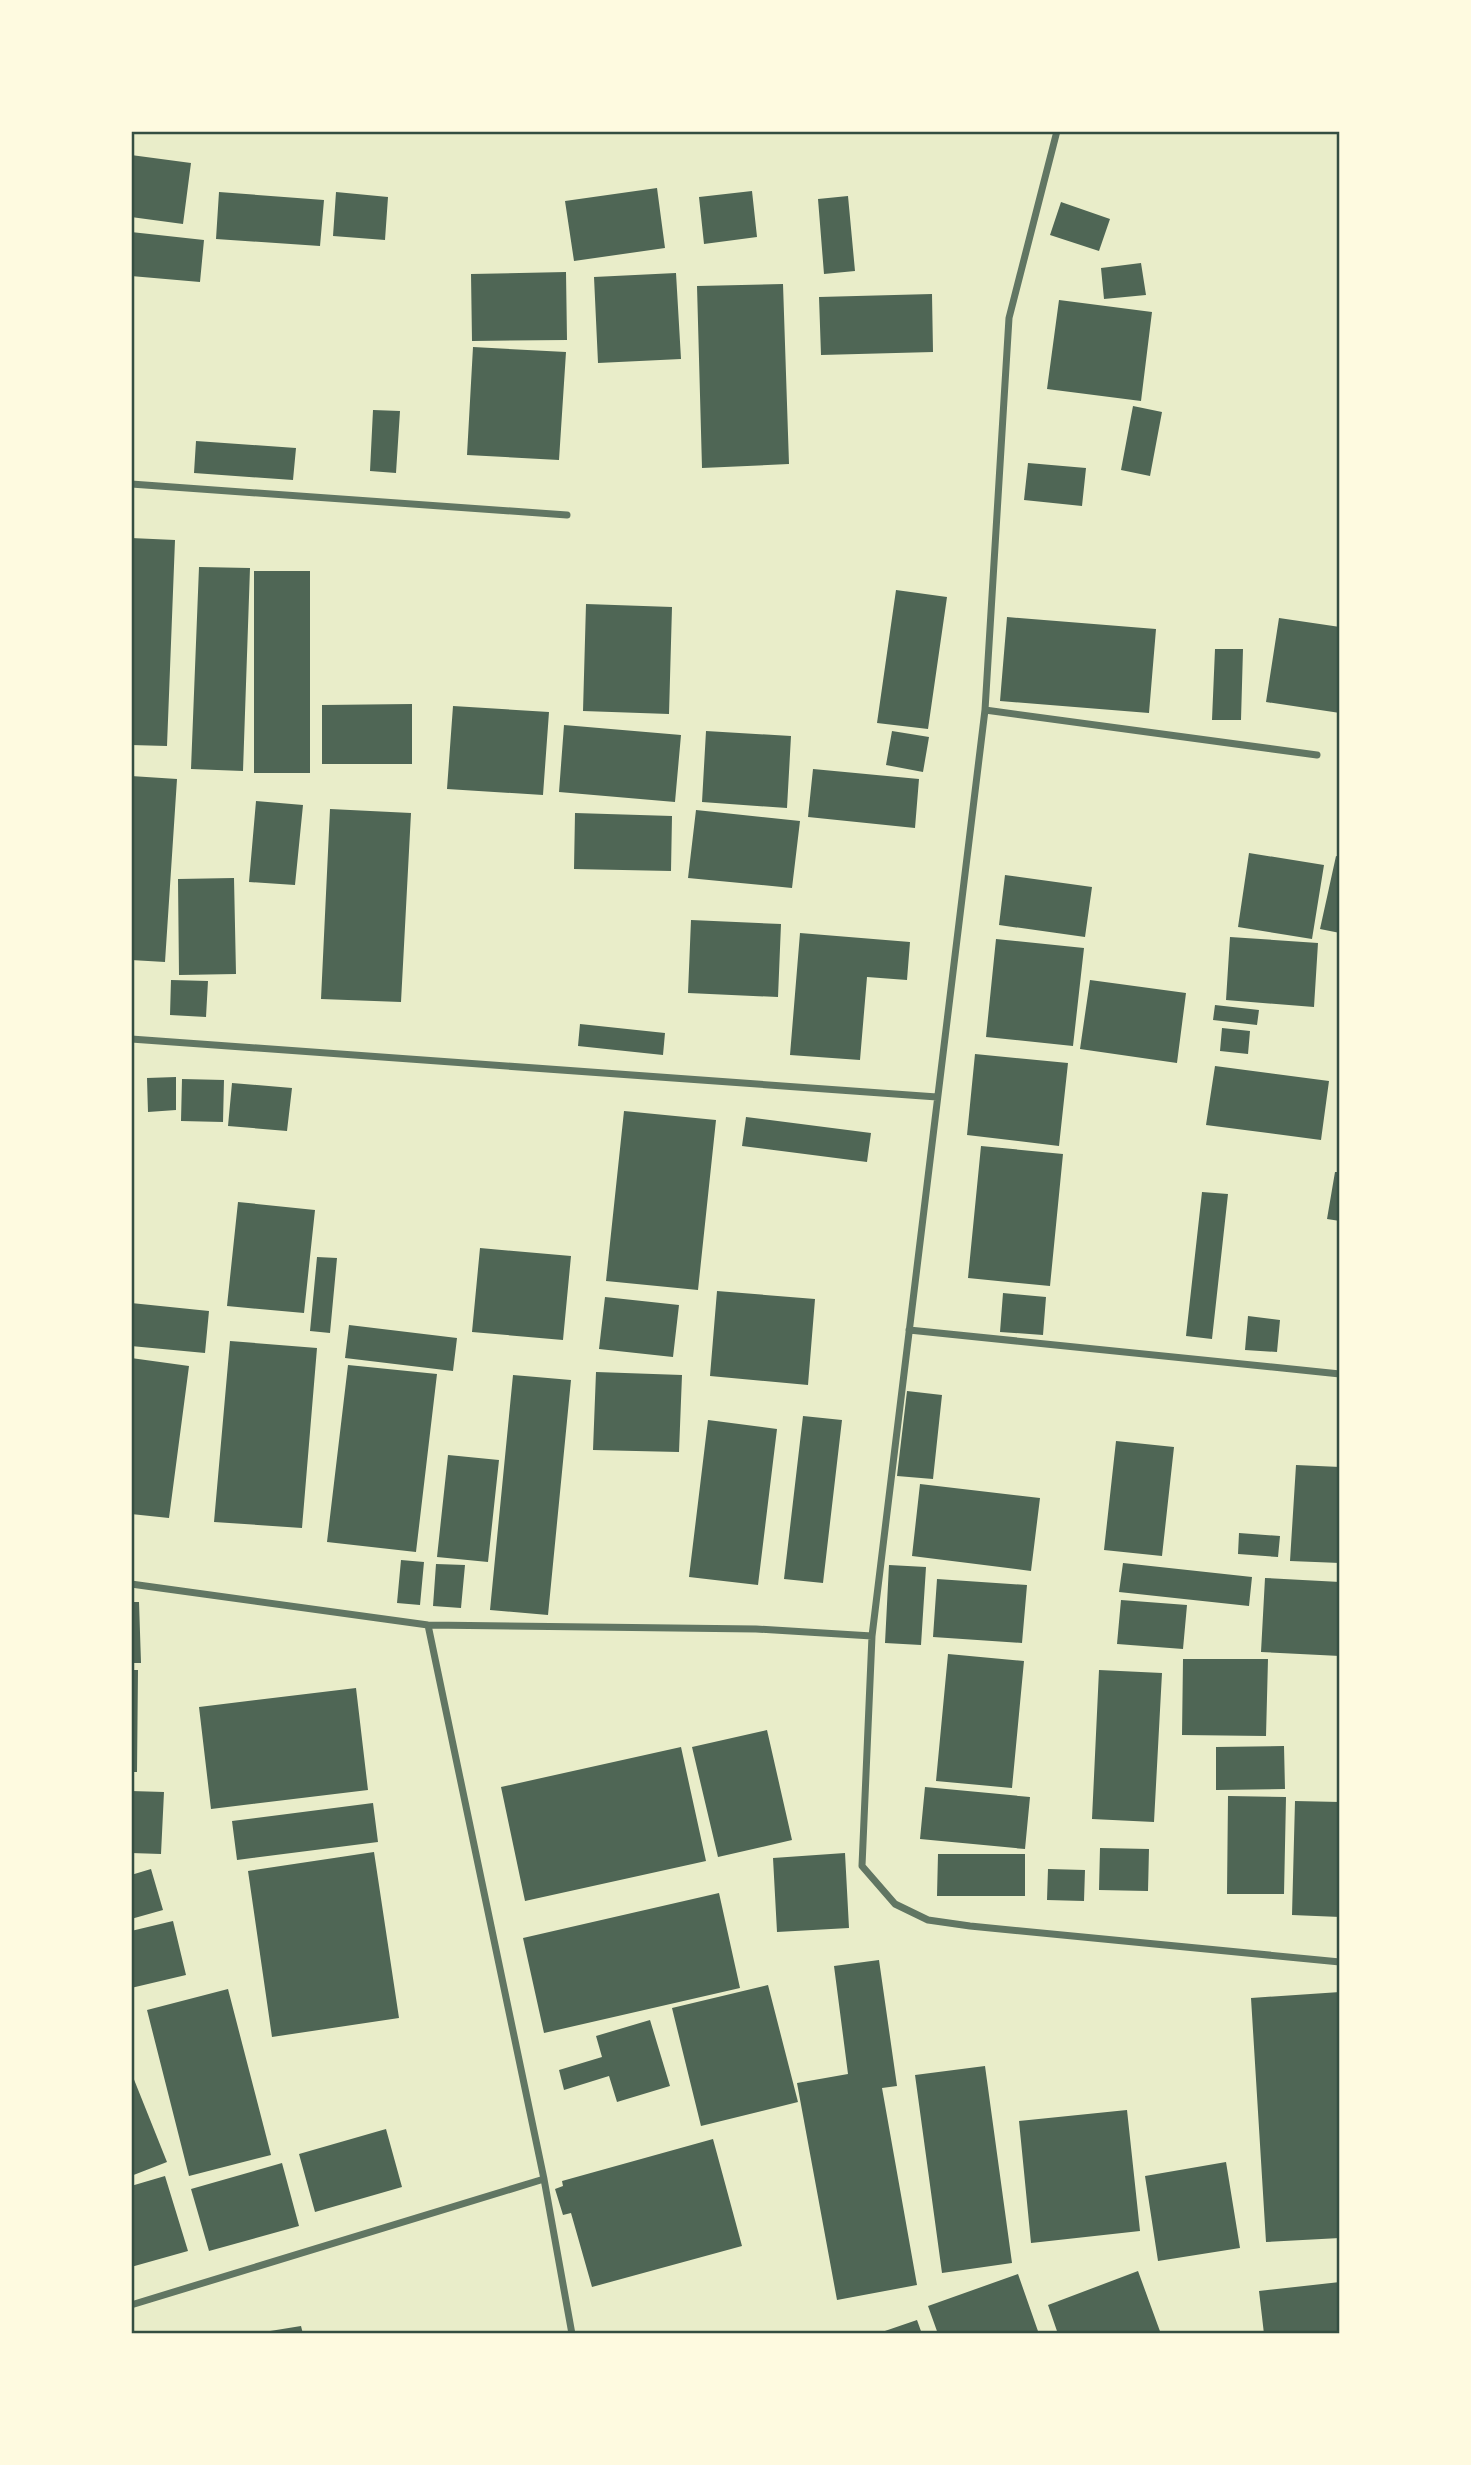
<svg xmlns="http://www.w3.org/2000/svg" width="1471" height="2465" font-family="'Fira Sans',sans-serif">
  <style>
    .building { fill: #4f6655 }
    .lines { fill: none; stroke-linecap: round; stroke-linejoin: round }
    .minor { stroke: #617663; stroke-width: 7 }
    .neatline { fill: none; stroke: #344e41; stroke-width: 2.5 }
  </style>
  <rect width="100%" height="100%" fill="#e9edc9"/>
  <!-- building -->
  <path class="building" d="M 131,155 L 191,163 L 183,224 L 131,217 Z
    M 657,188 L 665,248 L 574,261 L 565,201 Z
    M 752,191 L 757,237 L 704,244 L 699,197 Z
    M 219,192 L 324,200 L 320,246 L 216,239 Z
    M 336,192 L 388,197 L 385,240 L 333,236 Z
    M 848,196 L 855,271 L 824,274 L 818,199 Z
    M 1061,202 L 1110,219 L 1099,251 L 1050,235 Z
    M 131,232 L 204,240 L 200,282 L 131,276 Z
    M 1141,263 L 1146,295 L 1104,299 L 1101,268 Z
    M 566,272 L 567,340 L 472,341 L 471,274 Z
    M 676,273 L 681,359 L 598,363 L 594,277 Z
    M 783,284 L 789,464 L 702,468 L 697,286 Z
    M 932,294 L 933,352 L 821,355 L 819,297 Z
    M 1059,300 L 1152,312 L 1141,401 L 1047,389 Z
    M 473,347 L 566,352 L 559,460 L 467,455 Z
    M 1133,406 L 1162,412 L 1150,476 L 1121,470 Z
    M 373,410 L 400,411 L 396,473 L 370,471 Z
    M 196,441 L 296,448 L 293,480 L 194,473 Z
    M 1028,463 L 1086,468 L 1082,506 L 1024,500 Z
    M 131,538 L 175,540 L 167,746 L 131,745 Z
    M 199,567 L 250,568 L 243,771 L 191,769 Z
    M 254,571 L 310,571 L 310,773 L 254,773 Z
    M 896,590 L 947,597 L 928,729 L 877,723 Z
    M 586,604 L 672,607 L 669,714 L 583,711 Z
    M 1007,617 L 1156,629 L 1149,713 L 1000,701 Z
    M 1279,618 L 1340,627 L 1340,713 L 1266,702 Z
    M 1215,649 L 1243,649 L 1241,720 L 1212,720 Z
    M 412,704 L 412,764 L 322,764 L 322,705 Z
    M 453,706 L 549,712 L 543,795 L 447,789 Z
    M 564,725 L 681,735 L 675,802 L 559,792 Z
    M 706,731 L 791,736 L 787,808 L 702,802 Z
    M 892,731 L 929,737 L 923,772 L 886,765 Z
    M 813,769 L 919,779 L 915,828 L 808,817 Z
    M 131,776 L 177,779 L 165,962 L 131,960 Z
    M 256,801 L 303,805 L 295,885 L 249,882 Z
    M 330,809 L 411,813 L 401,1002 L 321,999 Z
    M 696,810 L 800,821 L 792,888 L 688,878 Z
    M 575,813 L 672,816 L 671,871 L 574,869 Z
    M 1249,853 L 1324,865 L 1312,939 L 1238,927 Z
    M 1336,856 L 1340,857 L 1340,933 L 1320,929 Z
    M 1005,875 L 1092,887 L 1085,937 L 999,925 Z
    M 234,878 L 236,974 L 179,975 L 178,879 Z
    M 691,920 L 781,924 L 778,997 L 688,993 Z
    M 800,933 L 910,942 L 907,980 L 867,977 L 860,1060 L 790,1055 Z
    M 1230,937 L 1318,943 L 1314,1007 L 1226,1000 Z
    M 996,939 L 1084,948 L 1073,1046 L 986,1037 Z
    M 171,980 L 208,981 L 206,1017 L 170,1015 Z
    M 1090,980 L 1186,993 L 1177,1063 L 1080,1049 Z
    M 1215,1005 L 1259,1010 L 1257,1025 L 1213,1020 Z
    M 580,1024 L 665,1033 L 663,1055 L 578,1046 Z
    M 1222,1028 L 1250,1031 L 1248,1054 L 1220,1051 Z
    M 975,1054 L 1068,1063 L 1059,1146 L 967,1135 Z
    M 1215,1066 L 1329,1081 L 1321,1140 L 1206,1125 Z
    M 176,1077 L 176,1110 L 148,1112 L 147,1078 Z
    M 182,1079 L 224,1080 L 223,1122 L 181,1121 Z
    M 232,1083 L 292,1088 L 287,1131 L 228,1126 Z
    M 624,1111 L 716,1120 L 698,1290 L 606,1281 Z
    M 746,1117 L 871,1133 L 867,1162 L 742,1146 Z
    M 981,1146 L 1063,1154 L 1050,1286 L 968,1278 Z
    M 1335,1172 L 1340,1172 L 1340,1221 L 1327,1219 Z
    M 1202,1192 L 1228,1194 L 1212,1339 L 1186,1336 Z
    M 238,1202 L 315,1210 L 304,1313 L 227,1306 Z
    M 480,1248 L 571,1256 L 563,1340 L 472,1332 Z
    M 317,1257 L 337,1258 L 330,1333 L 310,1331 Z
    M 717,1291 L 815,1299 L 808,1385 L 710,1376 Z
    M 1003,1293 L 1046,1297 L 1043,1335 L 1000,1332 Z
    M 605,1297 L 679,1305 L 673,1357 L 599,1349 Z
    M 131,1303 L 209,1311 L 205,1353 L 131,1346 Z
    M 1248,1316 L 1280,1320 L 1277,1352 L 1245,1350 Z
    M 349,1325 L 457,1338 L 453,1371 L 345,1358 Z
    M 230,1341 L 317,1348 L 302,1528 L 214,1522 Z
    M 131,1358 L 189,1366 L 169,1518 L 131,1514 Z
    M 348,1365 L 437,1374 L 416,1552 L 327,1542 Z
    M 596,1372 L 682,1375 L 679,1452 L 593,1450 Z
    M 513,1375 L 571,1380 L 548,1615 L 490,1610 Z
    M 907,1391 L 942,1395 L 933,1479 L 897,1476 Z
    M 803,1416 L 842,1420 L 823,1583 L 784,1579 Z
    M 708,1420 L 777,1429 L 758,1585 L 689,1577 Z
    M 1116,1441 L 1174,1447 L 1162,1556 L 1104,1550 Z
    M 448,1455 L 499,1460 L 488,1562 L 437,1557 Z
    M 1296,1465 L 1340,1467 L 1340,1563 L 1290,1561 Z
    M 920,1484 L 1040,1498 L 1031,1571 L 912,1556 Z
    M 1239,1533 L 1280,1536 L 1278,1557 L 1238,1554 Z
    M 401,1560 L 424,1562 L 420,1605 L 397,1603 Z
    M 1123,1563 L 1252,1577 L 1249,1606 L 1119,1592 Z
    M 436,1564 L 465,1565 L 461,1608 L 433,1606 Z
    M 889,1565 L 926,1567 L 921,1645 L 885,1643 Z
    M 1265,1578 L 1340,1582 L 1340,1656 L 1261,1652 Z
    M 937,1579 L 1027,1585 L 1022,1643 L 933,1637 Z
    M 1121,1600 L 1187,1605 L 1183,1649 L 1117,1644 Z
    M 131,1602 L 139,1602 L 141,1663 L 131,1663 Z
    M 948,1654 L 1024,1661 L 1012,1788 L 936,1781 Z
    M 1183,1659 L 1268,1659 L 1266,1736 L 1182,1735 Z
    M 131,1670 L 138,1670 L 137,1772 L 131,1772 Z
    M 1099,1670 L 1162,1673 L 1154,1822 L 1092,1819 Z
    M 356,1688 L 368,1790 L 211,1809 L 199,1707 Z
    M 767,1730 L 792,1840 L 718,1857 L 692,1747 Z
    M 1284,1746 L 1285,1789 L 1216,1790 L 1216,1747 Z
    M 681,1747 L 706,1861 L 525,1901 L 501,1787 Z
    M 925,1787 L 1030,1797 L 1025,1849 L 920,1839 Z
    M 131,1791 L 164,1792 L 161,1854 L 131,1853 Z
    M 1228,1796 L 1286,1797 L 1284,1894 L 1227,1894 Z
    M 1295,1801 L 1340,1802 L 1340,1917 L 1292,1915 Z
    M 373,1803 L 378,1842 L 237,1860 L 232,1821 Z
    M 1100,1848 L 1149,1849 L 1148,1891 L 1099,1890 Z
    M 374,1852 L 399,2018 L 272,2037 L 248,1871 Z
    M 845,1853 L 849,1928 L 777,1932 L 773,1858 Z
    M 938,1854 L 1025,1854 L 1025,1896 L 937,1896 Z
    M 151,1869 L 163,1910 L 131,1919 L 131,1875 Z
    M 1048,1869 L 1085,1870 L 1084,1901 L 1047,1900 Z
    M 719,1893 L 740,1988 L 544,2033 L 523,1938 Z
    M 173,1921 L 186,1975 L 131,1988 L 131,1931 Z
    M 879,1960 L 897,2086 L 882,2088 L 917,2285 L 837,2300 L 797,2083 L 848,2074 L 834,1966 Z
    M 768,1985 L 798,2102 L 701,2126 L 672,2008 Z
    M 228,1989 L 271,2155 L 189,2176 L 147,2010 Z
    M 1340,1992 L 1340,2238 L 1266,2242 L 1251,1998 Z
    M 650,2020 L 670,2086 L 617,2102 L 609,2076 L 564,2090 L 559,2070 L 602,2057 L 596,2036 Z
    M 985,2066 L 1012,2263 L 942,2273 L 915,2075 Z
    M 131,2072 L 167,2162 L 131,2176 Z
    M 1127,2110 L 1140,2231 L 1031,2243 L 1019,2121 Z
    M 386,2129 L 402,2187 L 315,2212 L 299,2154 Z
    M 713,2139 L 742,2246 L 592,2287 L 571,2213 L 563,2215 L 555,2189 L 563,2186 L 562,2181 Z
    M 1226,2162 L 1240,2248 L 1158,2261 L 1145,2176 Z
    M 282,2163 L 299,2226 L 209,2251 L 191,2189 Z
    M 165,2176 L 188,2251 L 131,2267 L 131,2186 Z
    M 1138,2271 L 1161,2334 L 1058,2334 L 1048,2305 Z
    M 1018,2274 L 1039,2334 L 938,2334 L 928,2306 Z
    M 1340,2282 L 1340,2334 L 1264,2334 L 1259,2291 Z
    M 917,2320 L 922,2334 L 879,2334 L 879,2333 Z
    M 301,2326 L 303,2334 L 264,2334 L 264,2332 Z"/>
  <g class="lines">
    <!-- minor -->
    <path class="minor" d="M 1057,131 L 1009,318 L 985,710 L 872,1636 L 862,1866 L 895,1904 L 928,1920 L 970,1926 L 1340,1962
      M 131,484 L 567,515
      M 985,710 L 1317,755
      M 131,1039 L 937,1097
      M 909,1330 L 1340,1374
      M 131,1584 L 428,1625 L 756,1629 L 872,1636
      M 428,1625 L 544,2179 L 572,2334
      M 131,2305 L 544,2179"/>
  </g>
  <!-- border -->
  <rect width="1471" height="2465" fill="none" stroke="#fefae0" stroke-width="266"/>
  <rect x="133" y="133" width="1205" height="2199" class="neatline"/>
</svg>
